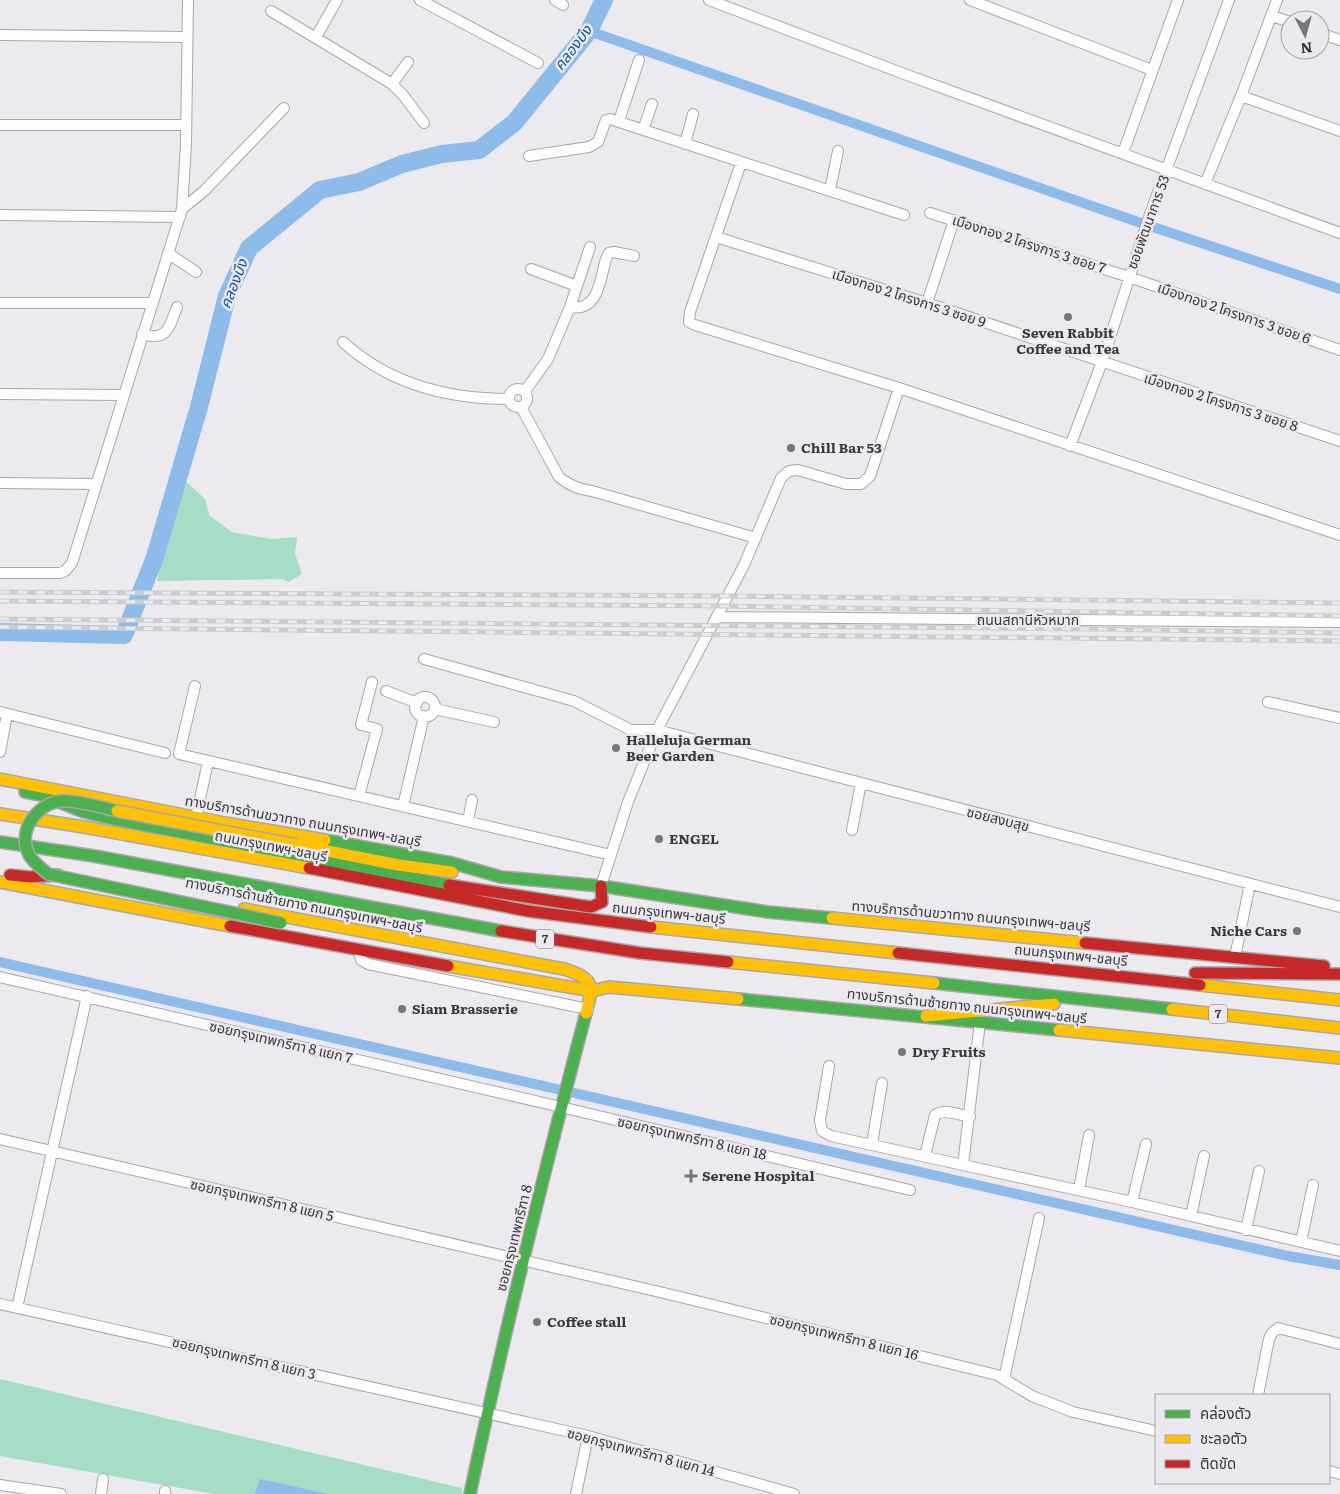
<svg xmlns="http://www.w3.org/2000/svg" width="1340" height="1494" font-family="Literata,'Noto Sans Thai',serif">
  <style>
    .green { fill: #a6ddc6 }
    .water { fill: #8dbbea }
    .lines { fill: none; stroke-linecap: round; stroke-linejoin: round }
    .canal { stroke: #8dbbea; stroke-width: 10 }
    .river { stroke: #8dbbea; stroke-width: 18 }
    .street-casing { stroke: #a9a7aa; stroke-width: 12 }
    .fast-casing { stroke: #a9a7aa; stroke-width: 14 }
    .slow-casing { stroke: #a9a7aa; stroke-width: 14 }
    .jam-casing { stroke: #a9a7aa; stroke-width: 14 }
    .street { stroke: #fcfcfc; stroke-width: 10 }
    .fast { stroke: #4caf50; stroke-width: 11 }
    .slow { stroke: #ffc107; stroke-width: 11 }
    .jam { stroke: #c62828; stroke-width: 11 }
    .rail-casing { stroke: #cdcdce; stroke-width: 5 }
    .rail { stroke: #ece8f0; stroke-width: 3; stroke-dasharray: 9; stroke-linecap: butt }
    .fast-bridge-casing { stroke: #a9a7aa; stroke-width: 14; stroke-linecap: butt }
    .slow-bridge-casing { stroke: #a9a7aa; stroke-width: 14; stroke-linecap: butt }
    .fast-bridge { stroke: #4caf50; stroke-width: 11 }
    .slow-bridge { stroke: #ffc107; stroke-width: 11 }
    .poi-dot { fill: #777679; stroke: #ece8f0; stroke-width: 2 }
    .labels { text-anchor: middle; stroke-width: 5; stroke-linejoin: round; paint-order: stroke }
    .shield { fill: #ece8f0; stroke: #6e6c71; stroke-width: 1 }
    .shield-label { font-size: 12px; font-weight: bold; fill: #38373a }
    .street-label { font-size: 14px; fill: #38373a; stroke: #ece8f0 }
    .poi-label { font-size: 14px; font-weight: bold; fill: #38373a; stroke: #ece8f0; text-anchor: start }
    .water-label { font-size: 15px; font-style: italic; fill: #0b5592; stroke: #ece8f0 }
  </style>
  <rect width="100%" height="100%" fill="#eceaee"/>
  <!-- green -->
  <path class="green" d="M 179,475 L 205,499 L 210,516 L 232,532 L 271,539 L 297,537 L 295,554 L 302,574 L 288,582 L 283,579 L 157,581 Z
    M 0,1379 L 462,1488 L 462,1494 L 214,1494 L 0,1456 Z"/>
  <!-- water -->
  <path class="water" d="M 260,1479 L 328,1494 L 255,1494 Z"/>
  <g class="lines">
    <!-- canal -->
    <path class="canal" d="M 589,31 L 1138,222 L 1340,289
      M 0,962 L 1288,1256 L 1340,1265"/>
    <!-- river -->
    <path class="river" d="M 0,632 L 124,635 L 155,557 L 199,407 L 227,296 L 249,248 L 320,190 L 359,182 L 402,164 L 442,154 L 479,150 L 514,123 L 589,31 L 604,0"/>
    <!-- street casing -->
    <g class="street-casing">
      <path id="street" d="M 420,0 L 538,63
        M 555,0 L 563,5
        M 709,0 L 907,75 L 1340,233
        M 970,0 L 1152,70
        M 271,11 L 392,84 L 403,95 L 424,123
        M 1272,16 L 1290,22
        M 1320,33 L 1340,40
        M 0,35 L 187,37
        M 316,37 L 337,0
        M 392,84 L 408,62
        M 1241,96 L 1340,131
        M 619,121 L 639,60
        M 0,125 L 186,125
        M 643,130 L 652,104
        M 685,144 L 693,114
        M 1123,153 L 1178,0
        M 529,156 L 589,147 L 598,142 L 606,120 L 610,119 L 904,215
        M 741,163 L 690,312 L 689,322 L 695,325 L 899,388 L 1340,535
        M 1205,184 L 1241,96 L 1277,0
        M 830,190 L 838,151
        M 182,209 L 204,191 L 284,108
        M 930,213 L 1129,277 L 1340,350
        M 0,215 L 180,217
        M 716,237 L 927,303 L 1340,441
        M 168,253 L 196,272
        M 531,269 L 577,286
        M 0,303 L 152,303
        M 927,303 L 954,220
        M 570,307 L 590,247
        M 142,334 C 168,342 169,327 177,307
        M 343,342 C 389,384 447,399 509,399
        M509 398a9 9 0 1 1 18 0a9 9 0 1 1-18 0Z
        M 525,391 L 548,359 L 570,307 C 599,312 600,279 606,259 L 609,253 L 614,252 L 634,256
        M 0,394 L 123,395
        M 521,407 L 559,477 C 570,486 579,489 592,491 L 756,538
        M 1070,446 L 1102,362 L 1150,214 L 1229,0
        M 0,483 L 96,484
        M 0,573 L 60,573 L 65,571 L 72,563 L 182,209 L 186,144 L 188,0
        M 717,617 L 1340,622
        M 424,659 L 574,701 L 631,730 L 657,730 L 1340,907
        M 195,686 L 179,754 L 611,855
        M 386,691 L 417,703
        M415 707a10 10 0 1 1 20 0a10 10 0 1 1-20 0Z
        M 1268,702 L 1340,718
        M 435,709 L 494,722
        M 0,712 L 165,753
        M 0,752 L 7,714
        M 359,796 L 377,729 L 361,725 L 372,682
        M 403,806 L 424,716
        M 196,817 L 208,762
        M 468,821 L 472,800
        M 852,830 L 861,783
        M 601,886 L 628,802 L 657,730 L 744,565 L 781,478 L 789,471 L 798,470 L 846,484 L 861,484 L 870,476 L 899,388
        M 359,950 L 361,960 L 368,964 L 588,1009
        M 1235,957 L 1250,884
        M 0,977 L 561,1107 L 910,1190
        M 980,1022 L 963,1165 L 1132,1202 L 1340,1251
        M 829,1066 L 820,1120 L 822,1131 L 831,1136 L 963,1165
        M 0,1139 L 664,1293 L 997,1375 L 1032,1396 L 1073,1412 L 1156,1431
        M 872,1144 L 882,1083
        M 925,1156 L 935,1115 C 943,1108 960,1115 970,1117
        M 1079,1190 L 1089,1135
        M 1132,1202 L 1146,1144
        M 1191,1216 L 1204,1156
        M 1246,1230 L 1259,1171
        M 1301,1242 L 1313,1185
        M 0,1304 L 588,1436 L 794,1494
        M 17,1308 L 87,996
        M 1004,1379 L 1039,1218
        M 1258,1395 L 1269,1339 L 1272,1333 L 1278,1328 L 1340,1344
        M 1329,1471 L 1340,1474
        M 0,1485 L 61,1494
        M 101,1494 L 103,1479
        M 165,1494 L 165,1491
        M 576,1494 L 588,1436"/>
    </g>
    <!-- fast casing -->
    <g class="fast-casing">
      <path id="fast" d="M 25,792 L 41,795 L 84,812 L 113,819 L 449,885
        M 325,840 L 452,863 L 501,877 L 601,886 L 768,912 L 832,918
        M 0,842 L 94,856 L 501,931
        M 934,983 L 1172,1009
        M 738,999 L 1059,1030
        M 470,1494 C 504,1333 544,1172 586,1013"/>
    </g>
    <!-- slow casing -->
    <g class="slow-casing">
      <path id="slow" d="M 0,779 L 225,823 L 325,840
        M 0,814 L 84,827 L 309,868
        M 297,845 L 398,865 L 452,872
        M 0,882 L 230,926
        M 244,909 L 564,969 C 594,979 594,984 586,1013
        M 832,918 L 1085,943
        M 651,927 L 898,953
        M 728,962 L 934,983
        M 448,966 L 592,991 L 609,987 L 738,999
        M 1200,985 L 1340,1000
        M 1172,1009 L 1340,1028
        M 926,1016 L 1054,1004
        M 1059,1030 L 1340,1058"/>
    </g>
    <!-- jam casing -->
    <g class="jam-casing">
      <path id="jam" d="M 309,868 L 528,911 L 651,927
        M 10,875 L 30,877 L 58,875
        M 449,885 L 591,907 L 602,902 L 601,886
        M 230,926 L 448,966
        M 501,931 L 640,953 L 728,962
        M 1085,943 L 1324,966
        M 898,953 L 1200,985
        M 1195,973 L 1340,974"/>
    </g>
    <!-- street -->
    <use href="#street" class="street"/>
    <!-- fast -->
    <use href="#fast" class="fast"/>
    <!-- slow -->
    <use href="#slow" class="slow"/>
    <!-- jam -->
    <use href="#jam" class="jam"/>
    <!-- rail casing -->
    <g class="rail-casing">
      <path id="rail" d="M 0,592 L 728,596 L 1340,603
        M 0,601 L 723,606 L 1340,616
        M 0,619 L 1092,629 L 1340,633
        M 0,627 L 1340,641"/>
    </g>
    <!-- rail -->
    <use href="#rail" class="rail"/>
    <!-- fast-bridge casing -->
    <g class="fast-bridge-casing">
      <path id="fast-bridge" d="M 117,811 C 106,808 70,799 60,801 C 36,805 17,831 29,855 C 34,863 41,868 48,874 L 281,923"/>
    </g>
    <!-- slow-bridge casing -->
    <g class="slow-bridge-casing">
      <path id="slow-bridge" d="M 117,811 L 297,845"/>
    </g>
    <!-- fast-bridge -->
    <use href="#fast-bridge" class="fast-bridge"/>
    <!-- slow-bridge -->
    <use href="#slow-bridge" class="slow-bridge"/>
  </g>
  <!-- markers -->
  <g class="poi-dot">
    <circle cx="1068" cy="317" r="5"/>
    <circle cx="791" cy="448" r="5"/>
    <circle cx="616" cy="748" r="5"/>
    <circle cx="659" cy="839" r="5"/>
    <circle cx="1297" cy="931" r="5"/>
    <circle cx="402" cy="1009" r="5"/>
    <circle cx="902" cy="1052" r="5"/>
    <path d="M688.5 1168.5h5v5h5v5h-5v5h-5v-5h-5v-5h5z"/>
    <circle cx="537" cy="1322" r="5"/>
  </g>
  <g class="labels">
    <!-- shield labels -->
    <g class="shield">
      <rect x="536" y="929.5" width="18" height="19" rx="4"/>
      <rect x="1209" y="1004.5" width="18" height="19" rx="4"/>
    </g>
    <g class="shield-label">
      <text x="545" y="943">7</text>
      <text x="1218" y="1018">7</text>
    </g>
    <!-- street labels -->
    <g class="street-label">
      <text transform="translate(1148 222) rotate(-70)" y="5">ซอยพัฒนาการ 53</text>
      <text transform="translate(1029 244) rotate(18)" y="5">เมืองทอง 2 โครงการ 3 ซอย 7</text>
      <text transform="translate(909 298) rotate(18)" y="5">เมืองทอง 2 โครงการ 3 ซอย 9</text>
      <text transform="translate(1234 313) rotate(19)" y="5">เมืองทอง 2 โครงการ 3 ซอย 6</text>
      <text transform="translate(1221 402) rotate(18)" y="5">เมืองทอง 2 โครงการ 3 ซอย 8</text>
      <text x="1028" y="625">ถนนสถานีหัวหมาก</text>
      <text transform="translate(998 819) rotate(14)" y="5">ซอยสงบสุข</text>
      <text transform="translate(303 821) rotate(10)" y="5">ทางบริการด้านขวาทาง ถนนกรุงเทพฯ-ชลบุรี</text>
      <text transform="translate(271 846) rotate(11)" y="5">ถนนกรุงเทพฯ-ชลบุรี</text>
      <text transform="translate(304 905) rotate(11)" y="5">ทางบริการด้านซ้ายทาง ถนนกรุงเทพฯ-ชลบุรี</text>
      <text transform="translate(669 913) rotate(6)" y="5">ถนนกรุงเทพฯ-ชลบุรี</text>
      <text transform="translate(971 916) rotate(5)" y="5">ทางบริการด้านขวาทาง ถนนกรุงเทพฯ-ชลบุรี</text>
      <text transform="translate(1071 955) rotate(6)" y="5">ถนนกรุงเทพฯ-ชลบุรี</text>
      <text transform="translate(967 1006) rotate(6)" y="5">ทางบริการด้านซ้ายทาง ถนนกรุงเทพฯ-ชลบุรี</text>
      <text transform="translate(281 1042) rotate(13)" y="5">ซอยกรุงเทพกรีฑา 8 แยก 7</text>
      <text transform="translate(692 1138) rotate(13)" y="5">ซอยกรุงเทพกรีฑา 8 แยก 18</text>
      <text transform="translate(262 1200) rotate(13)" y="5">ซอยกรุงเทพกรีฑา 8 แยก 5</text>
      <text transform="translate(514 1238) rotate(-76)" y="5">ซอยกรุงเทพกรีฑา 8</text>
      <text transform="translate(844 1337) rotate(14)" y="5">ซอยกรุงเทพกรีฑา 8 แยก 16</text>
      <text transform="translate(244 1358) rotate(13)" y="5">ซอยกรุงเทพกรีฑา 8 แยก 3</text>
      <text transform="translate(641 1452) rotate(15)" y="5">ซอยกรุงเทพกรีฑา 8 แยก 14</text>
    </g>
    <!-- poi labels -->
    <g class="poi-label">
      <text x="1068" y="338" text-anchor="middle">Seven Rabbit<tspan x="1068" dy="16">Coffee and Tea</tspan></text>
      <text x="801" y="453">Chill Bar 53</text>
      <text x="626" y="745">Halleluja German<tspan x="626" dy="16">Beer Garden</tspan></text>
      <text x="669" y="844">ENGEL</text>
      <text x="1287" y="936" text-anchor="end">Niche Cars</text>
      <text x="412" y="1014">Siam Brasserie</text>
      <text x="912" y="1057">Dry Fruits</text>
      <text x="702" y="1181">Serene Hospital</text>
      <text x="547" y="1327">Coffee stall</text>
    </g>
    <!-- water labels -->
    <g class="water-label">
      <text transform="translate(573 48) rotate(-53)" y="5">คลองบึง</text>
      <text transform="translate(234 284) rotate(-69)" y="5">คลองบึง</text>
    </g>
  </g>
  <!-- legend -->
  <rect x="1155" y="1394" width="175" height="90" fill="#ece8f0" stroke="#a4a1a7"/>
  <rect x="1165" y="1410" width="25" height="8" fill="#4caf50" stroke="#a4a1a7"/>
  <text x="1200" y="1419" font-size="15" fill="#38373a">คล่องตัว</text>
  <rect x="1165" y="1435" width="25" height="8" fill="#ffc107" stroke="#a4a1a7"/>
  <text x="1200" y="1444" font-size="15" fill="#38373a">ชะลอตัว</text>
  <rect x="1165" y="1460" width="25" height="8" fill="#c62828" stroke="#a4a1a7"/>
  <text x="1200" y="1469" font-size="15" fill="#38373a">ติดขัด</text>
  <!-- north arrow -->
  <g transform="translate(1305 35) rotate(174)"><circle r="24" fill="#ece8f0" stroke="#a4a1a7"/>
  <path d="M0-4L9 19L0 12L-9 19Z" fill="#777679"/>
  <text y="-8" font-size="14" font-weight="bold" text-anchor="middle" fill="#38373a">N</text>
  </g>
</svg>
